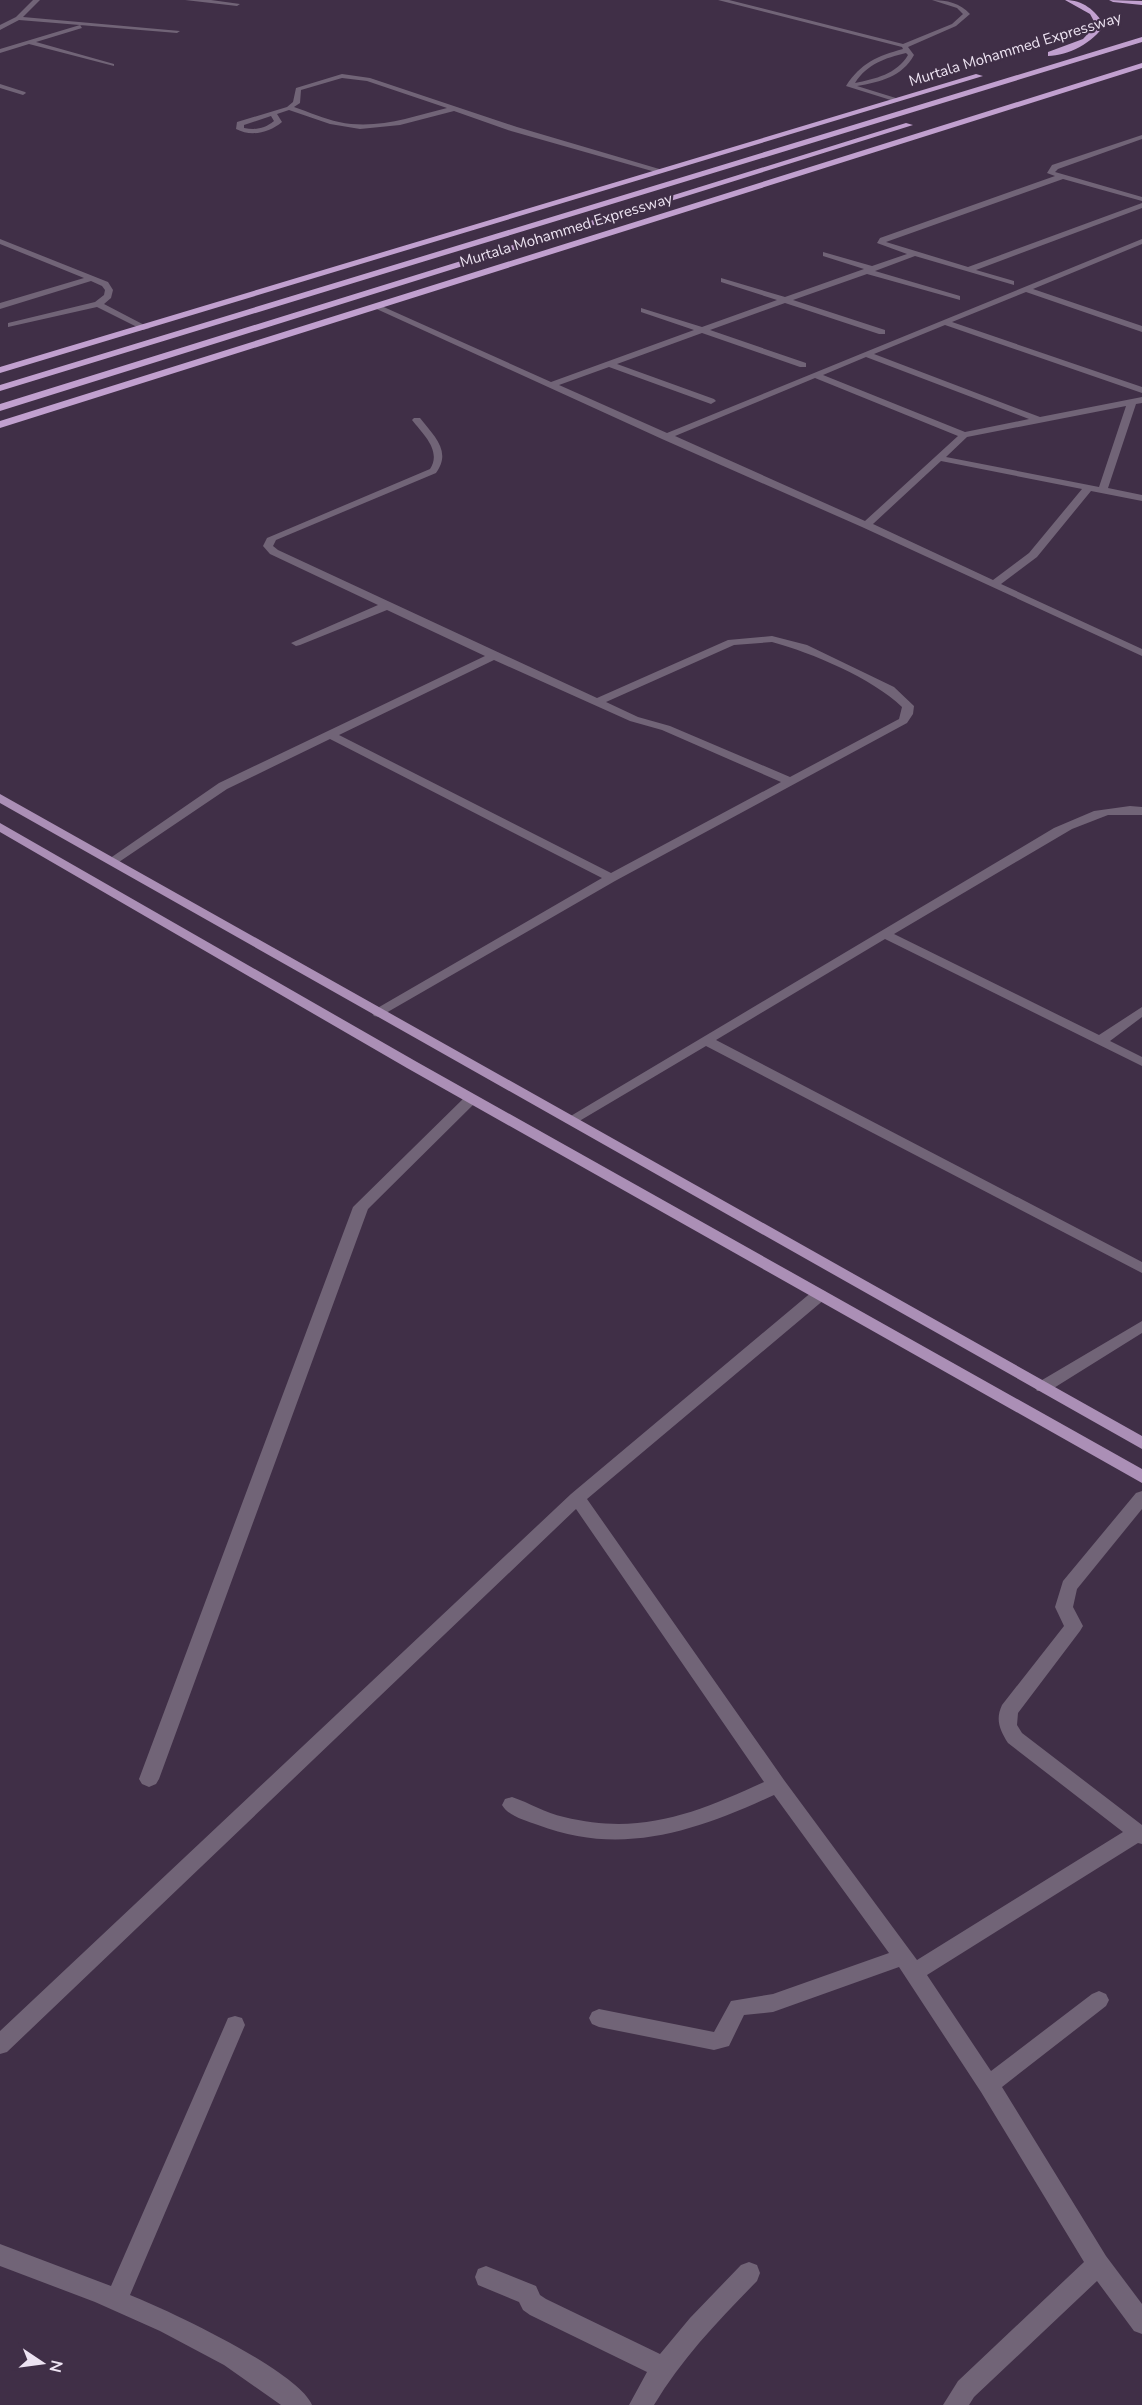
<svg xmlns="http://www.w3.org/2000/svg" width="1142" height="2405" font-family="'Nunito Sans',sans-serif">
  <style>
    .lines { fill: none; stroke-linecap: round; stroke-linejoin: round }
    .street { fill: #716477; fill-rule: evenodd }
    .primary { fill: #ab8fb6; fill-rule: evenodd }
    .highway { fill: #c1a0cf; fill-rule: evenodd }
    .labels { text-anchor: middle; stroke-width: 4.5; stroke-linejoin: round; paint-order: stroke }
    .far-street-label { font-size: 15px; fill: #ede3f2; stroke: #402f47 }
  </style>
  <rect width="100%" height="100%" fill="#402f47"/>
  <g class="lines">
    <!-- street -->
    <path class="street" d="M 33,0 L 40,0 L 23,17 L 180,31 L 177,33 L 19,20 L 0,30 L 0,25 L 16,17 Z
      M 185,0 L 211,0 L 240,4 L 237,6 Z
      M 718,0 L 729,0 L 903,44 L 952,24 L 963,14 L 957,8 L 932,0 C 947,0 960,3 970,14 L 956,26 L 908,47 L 914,55 C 902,77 880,82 857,86 L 899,99 L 897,102 L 846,86 C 861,63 877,56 903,49 L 902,47 ZM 906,53 L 908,55 C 897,74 875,79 855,83 C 867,64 885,58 906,53 Z
      M 80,25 L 82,28 L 36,42 L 114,64 L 114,66 L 29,44 L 0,53 L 0,49 Z
      M 342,74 L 370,78 L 517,127 L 666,171 L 659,173 L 511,131 L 454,111 L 400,125 L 360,129 L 330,124 L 289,110 L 277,114 L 282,122 C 269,133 251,137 236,129 L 237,122 L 287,107 L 293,102 L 296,88 ZM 342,78 L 367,81 L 447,108 C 411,117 376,130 339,122 C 324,119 309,112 294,107 L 300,103 L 301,90 ZM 271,116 L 274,121 C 264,129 256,130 244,128 L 244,125 Z
      M 0,84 L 25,92 L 26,93 L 23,95 L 0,88 Z
      M 1142,135 L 1142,139 L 1058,169 L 1055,172 L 1142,197 L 1142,201 L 1063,179 L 886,242 L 968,267 L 1142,203 L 1142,208 L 976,270 L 1014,281 L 1014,285 L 915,256 L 875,271 L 960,296 L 960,300 L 867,274 L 793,300 L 885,330 L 885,334 L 879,334 L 785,303 L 710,330 L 806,363 L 806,367 L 800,367 L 702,333 L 617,364 L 714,399 L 716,401 L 711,404 L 609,367 L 559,385 L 667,433 L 1142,239 L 1142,244 L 1033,289 L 1142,326 L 1142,332 L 1026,292 L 952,322 L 1142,387 L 1142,393 L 945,325 L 874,354 L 1040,417 L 1142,397 L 1142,403 L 1136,404 L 1108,488 L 1142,495 L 1142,501 L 1091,491 L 1037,557 L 1001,584 L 1142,649 L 1142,656 L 862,527 L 662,439 L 370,306 L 377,304 L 551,382 L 694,330 L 641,312 L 641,308 L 702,327 L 777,300 L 721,282 L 721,278 L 785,297 L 864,269 L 823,256 L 823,252 L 872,266 L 907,254 L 877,243 L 880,238 L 1055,176 L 1047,173 L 1052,165 ZM 866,357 L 1029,419 L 965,432 L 823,375 ZM 815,378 L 958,436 L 865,521 L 675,436 ZM 1126,406 L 1099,487 L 946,457 L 967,437 ZM 941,461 L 1082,489 L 1029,553 L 993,580 L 873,524 Z
      M 0,239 L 108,282 L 113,290 L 111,298 L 104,304 L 150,328 L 143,330 L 97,307 L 8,327 L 8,323 L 95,302 L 104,295 L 105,290 L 102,286 L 91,281 L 0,309 L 0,303 L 84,278 L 0,244 Z
      M 414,418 L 420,418 C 434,436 452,451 436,473 L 276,540 L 273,546 L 278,550 L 597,698 L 728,640 L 772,636 L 807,645 L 894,687 L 914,706 L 913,714 L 907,723 L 615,881 L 379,1017 L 374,1016 L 372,1013 L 374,1010 L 602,878 L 330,739 L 227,789 L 116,864 L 112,865 L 106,861 L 219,783 L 485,656 L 387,610 L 300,645 L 296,646 L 291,643 L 378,605 L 270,554 L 263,546 L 267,538 L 430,469 C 442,451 423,434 412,420 ZM 772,642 C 812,653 872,678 902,707 L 899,719 L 790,777 L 670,726 L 638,717 L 606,702 L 734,645 ZM 494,660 L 630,721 L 662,730 L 781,782 L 611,873 L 339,735 Z
      M 1130,806 L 1142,807 L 1142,815 L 1108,815 L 1072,829 L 894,934 L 1099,1035 L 1142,1007 L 1142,1017 L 1110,1041 L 1142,1057 L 1142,1066 L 885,939 L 716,1040 L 1142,1262 L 1142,1273 L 706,1046 L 576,1123 L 566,1123 L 564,1120 L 1054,828 L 1094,811 Z
      M 472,1094 L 479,1098 L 477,1101 L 368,1209 L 159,1779 L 156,1784 L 149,1787 L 142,1784 L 139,1779 L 353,1207 L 467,1095 Z
      M 819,1290 L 825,1291 L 827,1295 L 825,1299 L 587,1499 L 784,1780 L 917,1960 L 1123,1832 L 1008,1743 C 1000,1730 995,1720 1002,1705 L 1064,1626 L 1055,1607 L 1063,1581 L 1136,1493 L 1142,1491 L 1142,1509 L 1077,1589 L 1073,1607 L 1083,1626 L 1080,1631 L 1018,1713 L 1017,1725 L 1022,1733 L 1142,1825 L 1142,1844 L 1138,1843 L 927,1975 L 991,2071 L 1092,1994 L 1099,1991 L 1106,1994 L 1109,2000 L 1106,2006 L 1002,2087 L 1106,2256 L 1142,2304 L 1142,2334 L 1134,2331 L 1097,2281 L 974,2397 L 969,2405 L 943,2405 L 958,2381 L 1084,2262 L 981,2092 L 899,1967 L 773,2012 L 744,2015 L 729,2046 L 714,2050 L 599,2027 L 592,2024 L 589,2018 L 592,2012 L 599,2009 L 714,2032 L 731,2001 L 773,1994 L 889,1953 L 774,1795 C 696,1831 622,1857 538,1825 C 526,1821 508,1816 502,1805 L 505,1799 L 512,1797 C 530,1803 545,1813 564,1817 C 641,1836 696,1813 764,1782 L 576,1509 L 7,2052 L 0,2054 L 0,2031 L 571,1494 L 813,1291 Z
      M 1142,1321 L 1142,1333 L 1049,1391 L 1037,1391 L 1035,1387 L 1037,1383 Z
      M 235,2016 L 242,2018 L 245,2025 L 130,2295 C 168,2310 298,2371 312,2405 L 281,2405 L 224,2365 L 160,2331 L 95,2302 L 0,2266 L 0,2244 L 111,2286 L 225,2025 L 228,2018 Z
      M 749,2262 L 757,2265 L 760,2273 L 757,2281 C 719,2320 682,2358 654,2405 L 629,2405 L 647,2372 L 530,2315 L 523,2310 L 519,2302 L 478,2285 L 475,2277 L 478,2269 L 486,2266 L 536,2286 L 540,2295 L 546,2299 L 660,2354 L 690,2318 L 741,2265 Z"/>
    <!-- primary -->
    <path class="primary" d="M 0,794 L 1142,1436 L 1142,1449 L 0,803 Z
      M 0,823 L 417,1062 L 1142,1469 L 1142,1483 L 407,1068 L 0,832 Z"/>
    <!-- highway -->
    <path class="highway" d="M 1065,0 C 1083,0 1095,10 1104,25 C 1094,42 1068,56 1048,56 L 1048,52 L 1083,39 L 1096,25 L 1090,14 Z
      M 1109,0 L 1142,1 L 1142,5 L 1113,2 Z
      M 1142,37 L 1142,42 L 0,391 L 0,385 Z
      M 1142,63 L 1142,68 L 0,428 L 0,421 Z
      M 976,74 L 983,76 L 0,373 L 0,367 Z
      M 906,123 L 913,125 L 0,411 L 0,404 Z"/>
  </g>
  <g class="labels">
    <!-- far-street labels -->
    <g class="far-street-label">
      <text transform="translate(1015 49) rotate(-17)" y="5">Murtala Mohammed Expressway</text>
      <text transform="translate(566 230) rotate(-17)" y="5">Murtala Mohammed Expressway</text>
    </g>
  </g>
  <!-- north arrow -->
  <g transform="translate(42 2363) rotate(103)" stroke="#402f47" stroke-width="4.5" paint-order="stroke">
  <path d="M0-4.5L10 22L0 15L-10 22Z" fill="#ede3f2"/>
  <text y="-9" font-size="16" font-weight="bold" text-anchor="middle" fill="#ede3f2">N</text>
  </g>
</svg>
